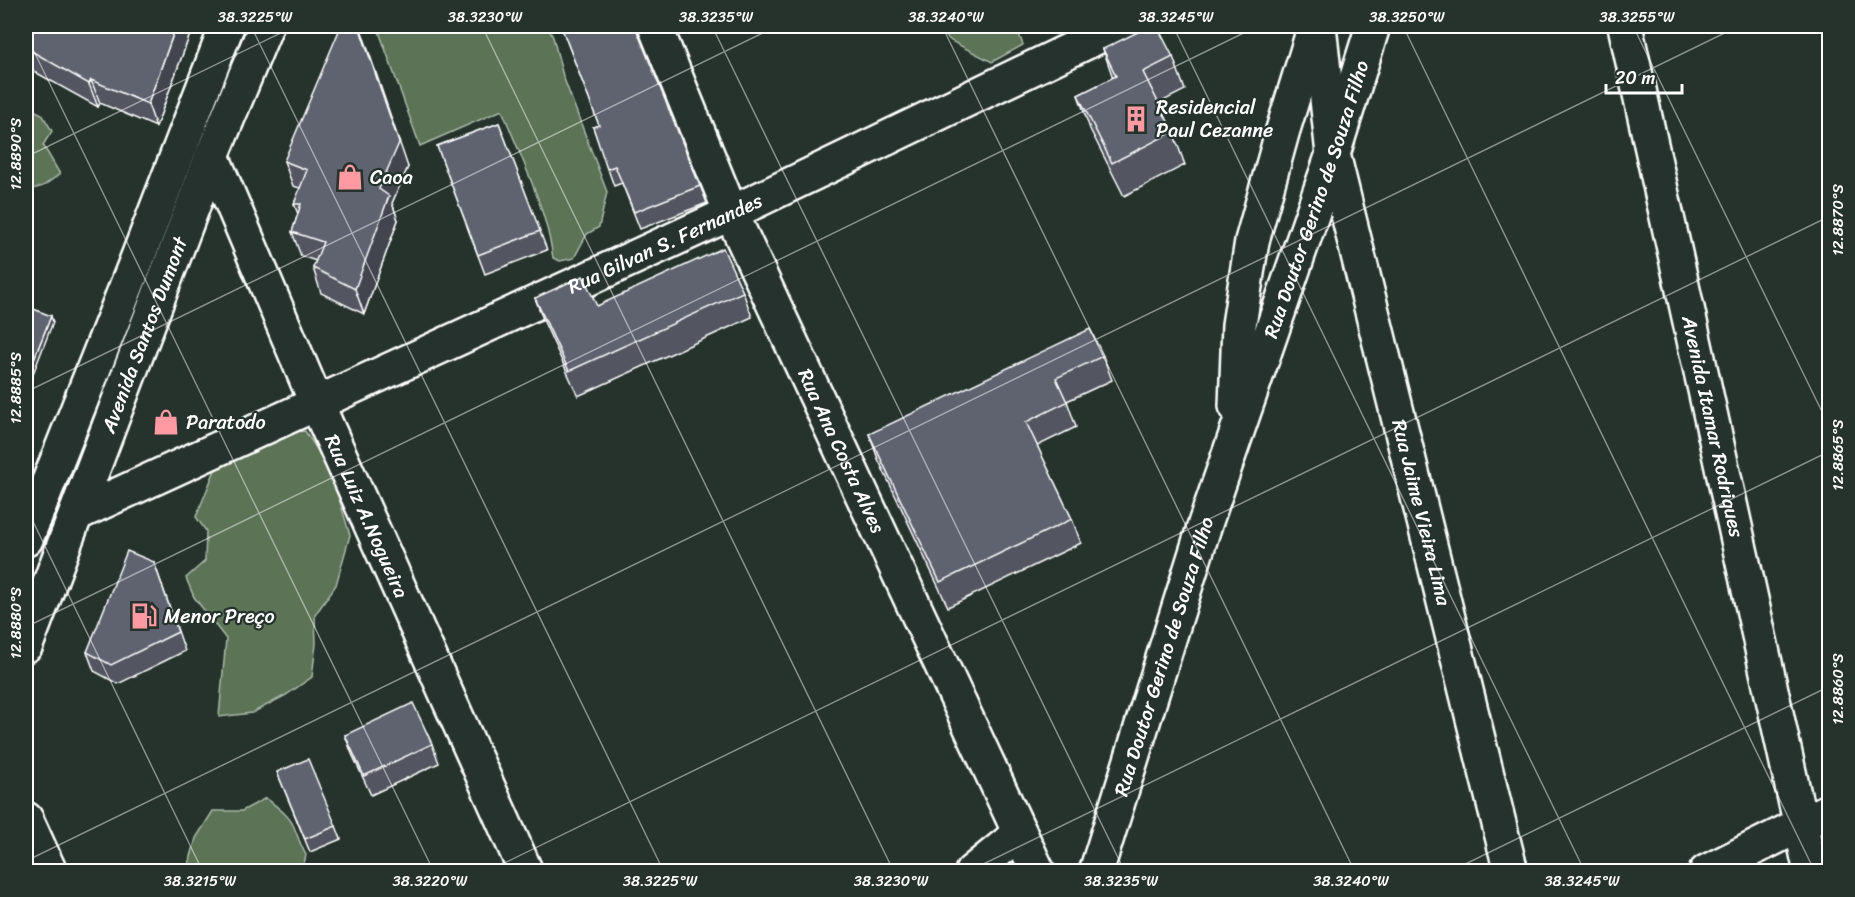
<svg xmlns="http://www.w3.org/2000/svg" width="1855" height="897" font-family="Sriracha,sans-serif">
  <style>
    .green { fill: #5b7357; stroke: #adb9ab; stroke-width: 1.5 }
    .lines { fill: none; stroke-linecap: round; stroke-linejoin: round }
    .minor-casing { stroke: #fff; stroke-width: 38 }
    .major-casing { stroke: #fff; stroke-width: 38 }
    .highway-casing { stroke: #fff; stroke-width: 38 }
    .minor { stroke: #26332d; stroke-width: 33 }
    .major { stroke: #26332d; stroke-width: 33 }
    .highway { stroke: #26332d; stroke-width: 33 }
    .wall { fill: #525560; stroke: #fff; stroke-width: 1.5 }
    .shaded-wall { fill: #42454e; stroke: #fff; stroke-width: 1.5 }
    .building { fill: #5f6370; stroke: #fff; stroke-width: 1.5 }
    .ticks { fill: none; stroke: #fff; stroke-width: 1.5; stroke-opacity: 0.45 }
    .labels { text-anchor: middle; stroke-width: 4.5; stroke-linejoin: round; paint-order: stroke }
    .poi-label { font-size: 20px; fill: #fff; stroke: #26332d; text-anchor: start }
    .street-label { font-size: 20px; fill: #fff; stroke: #26332d }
    .neatline { fill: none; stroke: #fff; stroke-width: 2 }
    .ticks-label { font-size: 15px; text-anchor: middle; fill: #fff }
  </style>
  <rect width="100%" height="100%" fill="#26332d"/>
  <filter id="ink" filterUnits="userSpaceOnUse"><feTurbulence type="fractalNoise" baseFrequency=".0167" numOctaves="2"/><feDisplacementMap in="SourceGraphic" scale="12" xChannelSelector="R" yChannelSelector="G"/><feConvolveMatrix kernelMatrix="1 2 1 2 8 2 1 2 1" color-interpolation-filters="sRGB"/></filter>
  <g filter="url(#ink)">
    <!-- green -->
    <path class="green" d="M 377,26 L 547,26 L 553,37 L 563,76 L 607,192 L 599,227 L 587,234 L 574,258 L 560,261 L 553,258 C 547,210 520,155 502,110 L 420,146 Z
      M 934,26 L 1016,26 L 1023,45 L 992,62 L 951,41 Z
      M 26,106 L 42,114 L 52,131 L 43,145 L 60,174 L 43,186 L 26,191 Z
      M 305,431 L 330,469 L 350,535 L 336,585 L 315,615 L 316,644 L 312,677 L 286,695 L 252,713 L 219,717 L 226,639 L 194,597 L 186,578 L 205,561 L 206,531 L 196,517 L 217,465 L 276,433 Z
      M 266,798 C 276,806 289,815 294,827 C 298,837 301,846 306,855 L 303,868 L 290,872 L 183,871 L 188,868 L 196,838 L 213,811 L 242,811 Z"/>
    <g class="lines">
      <!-- minor casing -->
      <g class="minor-casing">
        <g id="minor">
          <path id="s1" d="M 655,26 L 731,213 L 1038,872"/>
          <path id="s2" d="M 1625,26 L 1811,872"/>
          <path id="s3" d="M 212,156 L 316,402 L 526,872"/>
          <path id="s4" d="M 76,514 L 731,213 L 1120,26"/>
          <path d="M 26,819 L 50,872"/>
          <path d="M 972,872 L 1020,833"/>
          <path d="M 1706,872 L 1830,810"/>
        </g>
      </g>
      <!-- major casing -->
      <g class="major-casing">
        <g id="major">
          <path id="s5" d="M 1319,26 L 1333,154 L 1511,872"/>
          <path d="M 1236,406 L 1239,325 L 1252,241 L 1282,133 L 1314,29"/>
          <path id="s6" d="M 1096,872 L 1205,524 L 1333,154 L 1373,26"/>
        </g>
      </g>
      <!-- highway casing -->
      <g class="highway-casing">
        <g id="highway">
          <path d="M 26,539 L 138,257 L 227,26"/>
          <path id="s7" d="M 26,645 L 212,156 L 266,26"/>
        </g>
      </g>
      <!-- minor -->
      <use href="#minor" class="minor"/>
      <!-- major -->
      <use href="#major" class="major"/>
      <!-- highway -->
      <use href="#highway" class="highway"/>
    </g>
    <!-- wall -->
    <path class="wall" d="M 26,26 L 193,26 L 156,127 L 100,103 L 98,107 L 26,67 Z
      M 561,26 L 638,26 L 638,31 L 707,203 L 640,229 L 622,183 L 614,186 L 593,127 L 599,125 Z
      M 1103,49 L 1173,57 L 1185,90 L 1159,103 L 1173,132 L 1185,165 L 1124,196 L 1090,129 L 1078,95 L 1113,78 Z
      M 499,123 L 547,250 L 485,274 L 437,146 Z
      M 284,161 L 408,167 L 392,203 L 398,220 L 364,314 L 321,293 L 313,268 L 316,261 L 301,256 L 292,232 L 298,214 L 294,204 L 300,188 L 293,186 Z
      M 743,292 L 752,317 L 578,396 L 544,322 L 535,298 L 597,306 Z
      M 1103,356 L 1112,380 L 1067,401 L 1076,427 L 1037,446 L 1072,519 L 1081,543 L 948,607 L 878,459 L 869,434 Z
      M 154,562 L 185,651 L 118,684 L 94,671 L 87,652 Z
      M 345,735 L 432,744 L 439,763 L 371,795 L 352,754 Z
      M 277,772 L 336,826 L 341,839 L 310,852 Z"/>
    <!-- shaded-wall -->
    <path class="shaded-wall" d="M 176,26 L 193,26 L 156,127 L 148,104 Z
      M 360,26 L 408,167 L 392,203 L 398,220 L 364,314 L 355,289 L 379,189 L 359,26 Z
      M 91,80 L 100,103 L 98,107 L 89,84 Z
      M 51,316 L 53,322 L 26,392 L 26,379 Z"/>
    <!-- building -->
    <path class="building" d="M 26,26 L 176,26 L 148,104 L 91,80 L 89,84 L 26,48 Z
      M 341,26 L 359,26 L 399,143 L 379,189 L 389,196 L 355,289 L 313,268 L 323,242 L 292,232 L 301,204 L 294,204 L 307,170 L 284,161 Z
      M 561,26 L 635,26 L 700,186 L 634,212 L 615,166 L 607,169 L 593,127 L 599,125 Z
      M 1150,26 L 1157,26 L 1173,57 L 1143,72 L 1173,132 L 1112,163 L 1078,95 L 1116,76 L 1103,49 Z
      M 499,123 L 540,231 L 478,255 L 437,146 Z
      M 723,248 L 743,292 L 569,371 L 535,298 L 583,276 L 597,306 Z
      M 26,306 L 51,316 L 26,379 Z
      M 1090,329 L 1103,356 L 1056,378 L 1067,402 L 1026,422 L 1072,519 L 940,582 L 869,434 Z
      M 127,551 L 154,562 L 178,632 L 111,665 L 87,652 Z
      M 413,703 L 432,744 L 364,776 L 345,735 Z
      M 308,759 L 336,826 L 305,839 L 277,772 Z"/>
  </g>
  <!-- ticks -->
  <path class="ticks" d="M 251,26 L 664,872M 482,26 L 894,872M 712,26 L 1125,872M 942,26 L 1355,872M 1173,26 L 1585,872M 1403,26 L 1815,872M 1633,26 L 1830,428M 26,35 L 434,872M 26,157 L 295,26M 26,392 L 777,26M 26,507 L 203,872M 26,627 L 1258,26M 26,861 L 1739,26M 486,872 L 1830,216M 967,872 L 1830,451M 1449,872 L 1830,686"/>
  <!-- icons -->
  <defs>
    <g id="building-bare" transform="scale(2.07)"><path d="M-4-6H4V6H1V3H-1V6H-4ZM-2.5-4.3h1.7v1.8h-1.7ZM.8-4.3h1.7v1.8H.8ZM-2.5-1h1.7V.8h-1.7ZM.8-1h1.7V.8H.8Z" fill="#ff9aa2" stroke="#26332d" stroke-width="2.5" paint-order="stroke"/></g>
    <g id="shop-bare" transform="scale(2.07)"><path d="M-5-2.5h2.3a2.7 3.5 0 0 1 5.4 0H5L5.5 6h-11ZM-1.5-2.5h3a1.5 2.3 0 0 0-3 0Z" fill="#ff9aa2" stroke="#26332d" stroke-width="2.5" paint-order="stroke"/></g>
    <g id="fuel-bare" transform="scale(2.07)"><path d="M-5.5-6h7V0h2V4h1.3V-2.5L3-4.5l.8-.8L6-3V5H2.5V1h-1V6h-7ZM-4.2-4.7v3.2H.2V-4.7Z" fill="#ff9aa2" stroke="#26332d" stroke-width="2.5" paint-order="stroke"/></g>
  </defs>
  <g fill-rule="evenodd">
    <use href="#building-bare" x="1136" y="119"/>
    <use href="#shop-bare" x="350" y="177"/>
    <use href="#shop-bare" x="166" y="422"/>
    <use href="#fuel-bare" x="144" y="616"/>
  </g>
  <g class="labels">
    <!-- poi labels -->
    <g class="poi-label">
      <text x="1156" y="114">Residencial<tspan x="1156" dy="23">Paul Cezanne</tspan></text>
      <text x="370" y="184">Caoa</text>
      <text x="186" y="429">Paratodo</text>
      <text x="164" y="623">Menor Preço</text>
    </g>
    <!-- street labels -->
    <g class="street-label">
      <text dy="7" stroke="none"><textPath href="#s6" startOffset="708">Rua Doutor Gerino de Souza Filho</textPath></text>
      <text dy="7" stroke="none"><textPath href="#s4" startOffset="648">Rua Gilvan S. Fernandes</textPath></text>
      <text dy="7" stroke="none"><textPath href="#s7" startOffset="332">Avenida Santos Dumont</textPath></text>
      <text dy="7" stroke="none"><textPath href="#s2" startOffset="410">Avenida Itamar Rodriques</textPath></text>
      <text dy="7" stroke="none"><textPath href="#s1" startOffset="464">Rua Ana Costa Alves</textPath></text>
      <text dy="7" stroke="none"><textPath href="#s5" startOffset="498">Rua Jaime Vieira Lima</textPath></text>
      <text dy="7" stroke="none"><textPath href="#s3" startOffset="392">Rua Luiz A.Nogueira</textPath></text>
      <text dy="7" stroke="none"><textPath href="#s6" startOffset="226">Rua Doutor Gerino de Souza Filho</textPath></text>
    </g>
  </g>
  <!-- margin -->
  <rect width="1855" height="897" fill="none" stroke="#26332d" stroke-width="66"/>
  <!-- scale -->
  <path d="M1606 84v9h76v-9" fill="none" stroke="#ffffff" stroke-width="3"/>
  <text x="1615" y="84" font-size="18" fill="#ffffff" stroke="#26332d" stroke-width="4.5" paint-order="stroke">20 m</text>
  <rect x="33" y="33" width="1789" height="831" class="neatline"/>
  <g class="ticks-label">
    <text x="255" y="22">38.3225°W</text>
    <text x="485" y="22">38.3230°W</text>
    <text x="716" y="22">38.3235°W</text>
    <text x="946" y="22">38.3240°W</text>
    <text x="1176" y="22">38.3245°W</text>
    <text x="1407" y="22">38.3250°W</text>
    <text x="1637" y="22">38.3255°W</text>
    <text transform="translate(16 154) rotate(-90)" y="5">12.8890°S</text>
    <text transform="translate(1838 220) rotate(-90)" y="5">12.8870°S</text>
    <text transform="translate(16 388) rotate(-90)" y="5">12.8885°S</text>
    <text transform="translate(1838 455) rotate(-90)" y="5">12.8865°S</text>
    <text transform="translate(16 623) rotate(-90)" y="5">12.8880°S</text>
    <text transform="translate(1838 689) rotate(-90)" y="5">12.8860°S</text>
    <text x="200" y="886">38.3215°W</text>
    <text x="430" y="886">38.3220°W</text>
    <text x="660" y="886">38.3225°W</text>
    <text x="891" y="886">38.3230°W</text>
    <text x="1121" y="886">38.3235°W</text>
    <text x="1351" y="886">38.3240°W</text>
    <text x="1582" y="886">38.3245°W</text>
  </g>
</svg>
